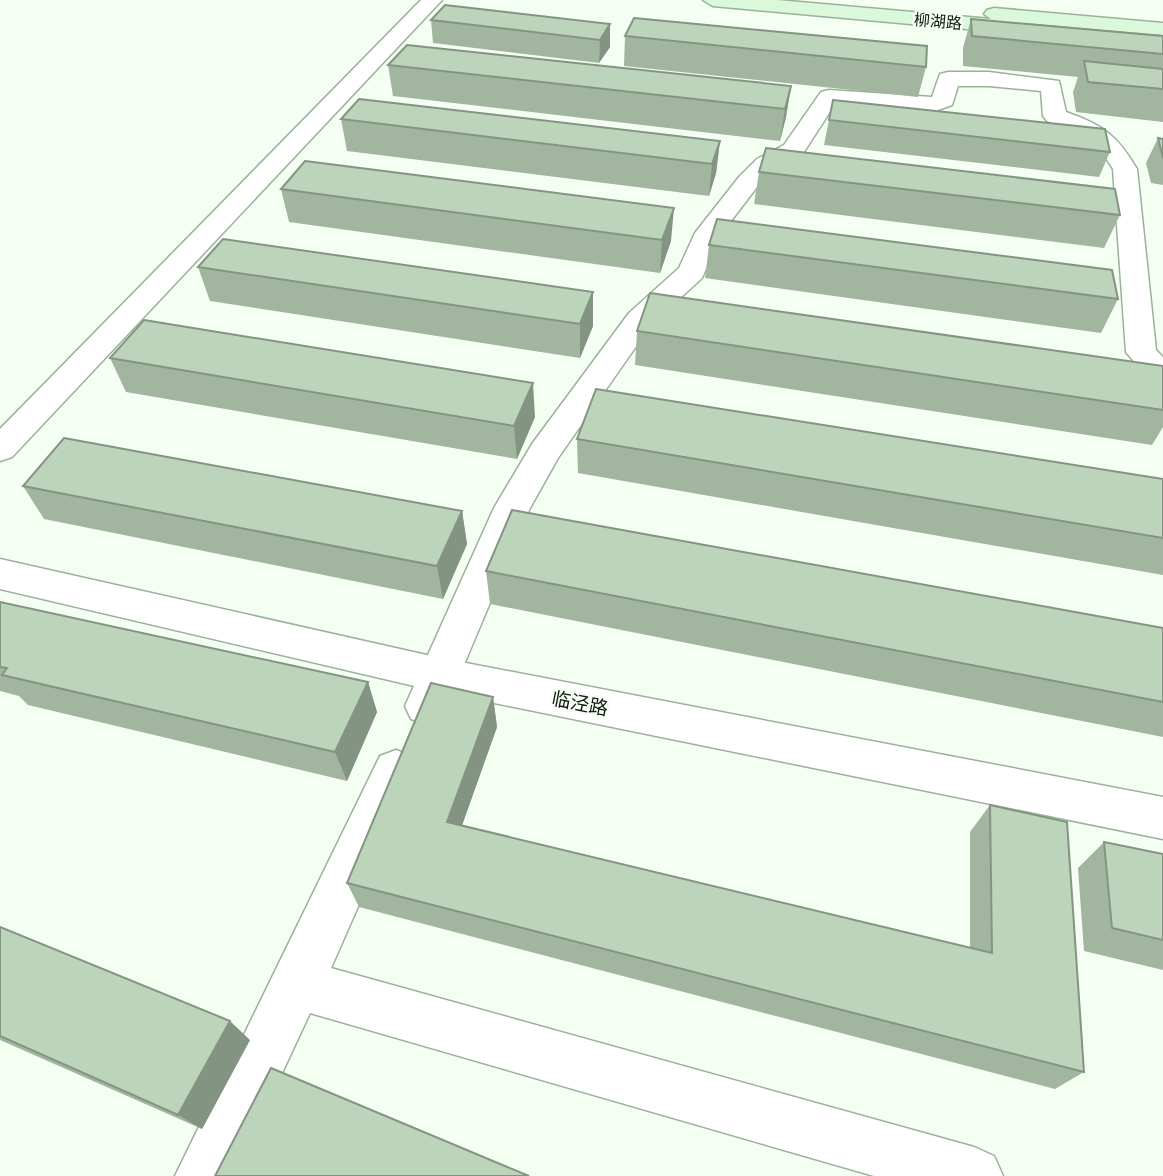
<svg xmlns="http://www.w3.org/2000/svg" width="1163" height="1176" font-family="Barlow,'Noto Sans SC',sans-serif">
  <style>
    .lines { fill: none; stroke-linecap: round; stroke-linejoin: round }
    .minor-casing { stroke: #9ab298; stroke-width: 3 }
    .tertiary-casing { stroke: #9ab298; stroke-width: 3 }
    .secondary-casing { stroke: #9ab298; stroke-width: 3 }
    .minor { fill: #fff; fill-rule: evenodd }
    .tertiary { fill: #fff; fill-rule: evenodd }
    .secondary { fill: #dbf8da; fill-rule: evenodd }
    .wall { fill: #a2b69f }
    .shaded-wall { fill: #849482 }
    .building { fill: #bcd4b9; stroke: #849482; stroke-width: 2 }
    .labels { text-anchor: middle; stroke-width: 5; stroke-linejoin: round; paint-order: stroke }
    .far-street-label { font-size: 16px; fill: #111a11; stroke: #f4fef3 }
    .street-label { font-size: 19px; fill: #111a11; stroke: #f4fef3 }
  </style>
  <rect width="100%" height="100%" fill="#f4fef3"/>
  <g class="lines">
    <!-- minor casing -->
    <g class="minor-casing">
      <path id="minor" d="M 948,72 L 989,72 L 1059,81 L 1066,112 C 1103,125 1117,135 1137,169 L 1156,350 L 1163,357 L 1163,386 L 1152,383 L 1126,352 L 1113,169 C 1097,141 1077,131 1047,121 L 1043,116 L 1041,91 L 989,86 L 958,86 L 952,105 L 935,111 L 835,104 L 802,155 L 775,169 L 757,187 L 721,234 L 702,278 L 651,325 L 558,458 L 530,508 L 441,719 L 426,724 L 411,719 L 405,706 L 494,508 L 532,444 L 629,313 L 679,268 L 695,233 L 739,177 L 757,159 L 784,145 L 821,92 L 829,90 L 932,97 L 940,74 Z
        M 396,750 L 412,756 L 418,770 L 331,968 L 974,1147 L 994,1156 L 1003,1176 L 874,1176 L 310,1013 L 234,1176 L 175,1176 L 380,756 Z"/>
    </g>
    <!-- tertiary casing -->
    <g class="tertiary-casing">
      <path id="tertiary" d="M 421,0 L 442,0 L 12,457 L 0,461 L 0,429 Z
        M 0,559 L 440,658 L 1163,797 L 1163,839 L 440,692 L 0,589 Z"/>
    </g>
    <!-- secondary casing -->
    <g class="secondary-casing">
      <path id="secondary" d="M 703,0 L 777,0 L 991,19 L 984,14 L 987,10 L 994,8 L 1163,23 L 1163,35 L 1024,23 L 1031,28 L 1028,32 L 1021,34 L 713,6 Z"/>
    </g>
    <!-- minor -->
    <use href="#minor" class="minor"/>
    <!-- tertiary -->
    <use href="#tertiary" class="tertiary"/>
    <!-- secondary -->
    <use href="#secondary" class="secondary"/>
  </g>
  <!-- wall -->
  <path class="wall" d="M 971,19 L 1163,36 L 1163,122 L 1076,112 L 1073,92 L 1078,77 L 963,66 L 963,48 Z
    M 431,20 L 610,24 L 610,47 L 599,63 L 433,43 Z
    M 625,36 L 926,67 L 918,97 L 624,66 Z
    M 388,65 L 791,86 L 786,117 L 780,141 L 393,96 Z
    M 833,100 L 1110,152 L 1099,177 L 824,145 Z
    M 341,119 L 720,141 L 716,173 L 709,196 L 347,151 Z
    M 1158,138 L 1163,139 L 1163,185 L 1151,183 L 1146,163 Z
    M 759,172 L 1120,215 L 1104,248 L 754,204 Z
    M 281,189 L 671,241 L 660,273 L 289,222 Z
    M 709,245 L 1118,299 L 1101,333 L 705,278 Z
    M 198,267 L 593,326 L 580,358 L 210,301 Z
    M 637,331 L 1163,366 L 1163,427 L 1152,445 L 635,365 Z
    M 110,358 L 535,417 L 517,459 L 126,392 Z
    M 577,439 L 1163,479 L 1163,575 L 578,473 Z
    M 23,486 L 462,511 L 467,544 L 443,599 L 44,519 Z
    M 486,571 L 1163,628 L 1163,737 L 490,604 Z
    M 0,602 L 368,682 L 377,712 L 347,781 L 28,705 L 19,696 L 0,691 Z
    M 493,697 L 497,727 L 462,825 L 970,948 L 970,832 L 990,805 L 1084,1072 L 1055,1089 L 359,907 L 347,883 Z
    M 1104,842 L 1163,854 L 1163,970 L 1084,951 L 1078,868 Z
    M 0,927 L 250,1040 L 202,1129 L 0,1040 Z"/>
  <!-- shaded-wall -->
  <path class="shaded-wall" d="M 610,24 L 610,47 L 599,63 L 600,40 Z
    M 791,86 L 786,117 L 780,141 L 785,109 Z
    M 720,141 L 716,173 L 709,196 L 712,164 Z
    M 674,208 L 671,241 L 660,273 L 662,240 Z
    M 593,292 L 593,326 L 580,358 L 580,324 Z
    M 533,383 L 535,417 L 517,459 L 514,426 Z
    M 462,511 L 467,544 L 443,599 L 437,566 Z
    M 368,682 L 377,712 L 347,781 L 335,752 Z
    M 493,697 L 497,727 L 454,848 L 447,822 Z
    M 230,1021 L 250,1040 L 202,1129 L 178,1115 Z"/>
  <!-- building -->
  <path class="building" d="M 445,5 L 610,24 L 600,40 L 431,20 Z
    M 634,18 L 927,46 L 926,67 L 625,36 Z
    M 971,19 L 1163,36 L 1163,54 L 972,36 Z
    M 407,45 L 791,86 L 785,109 L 388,65 Z
    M 1084,61 L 1163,69 L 1163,89 L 1088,82 Z
    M 359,99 L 720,141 L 712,164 L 341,119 Z
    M 833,100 L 1105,129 L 1110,152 L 829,120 Z
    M 1158,138 L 1163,139 L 1163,158 Z
    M 766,148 L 1115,189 L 1120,215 L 759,172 Z
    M 305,161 L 674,208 L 662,240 L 281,189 Z
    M 717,219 L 1112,270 L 1118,299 L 709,245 Z
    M 223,239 L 593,292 L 580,324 L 198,267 Z
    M 650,293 L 1163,366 L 1163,410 L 637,331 Z
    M 144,320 L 533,383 L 514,426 L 110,358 Z
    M 596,389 L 1163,479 L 1163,538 L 577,439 Z
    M 64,438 L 462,511 L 437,566 L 23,486 Z
    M 512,510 L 1163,628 L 1163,702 L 486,571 Z
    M 0,602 L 368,682 L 335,752 L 2,675 L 7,668 L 0,667 Z
    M 431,683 L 493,697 L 447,822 L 992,953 L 990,805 L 1067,822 L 1084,1072 L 347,883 Z
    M 1104,842 L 1163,854 L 1163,940 L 1112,928 Z
    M 0,927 L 230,1021 L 178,1115 L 0,1036 Z
    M 271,1068 L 529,1176 L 215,1176 Z"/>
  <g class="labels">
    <!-- far-street labels -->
    <g class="far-street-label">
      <text transform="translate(938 21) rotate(5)" y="6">柳湖路</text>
    </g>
    <!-- street labels -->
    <g class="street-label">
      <text transform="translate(580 703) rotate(11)" y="7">临泾路</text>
    </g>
  </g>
</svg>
